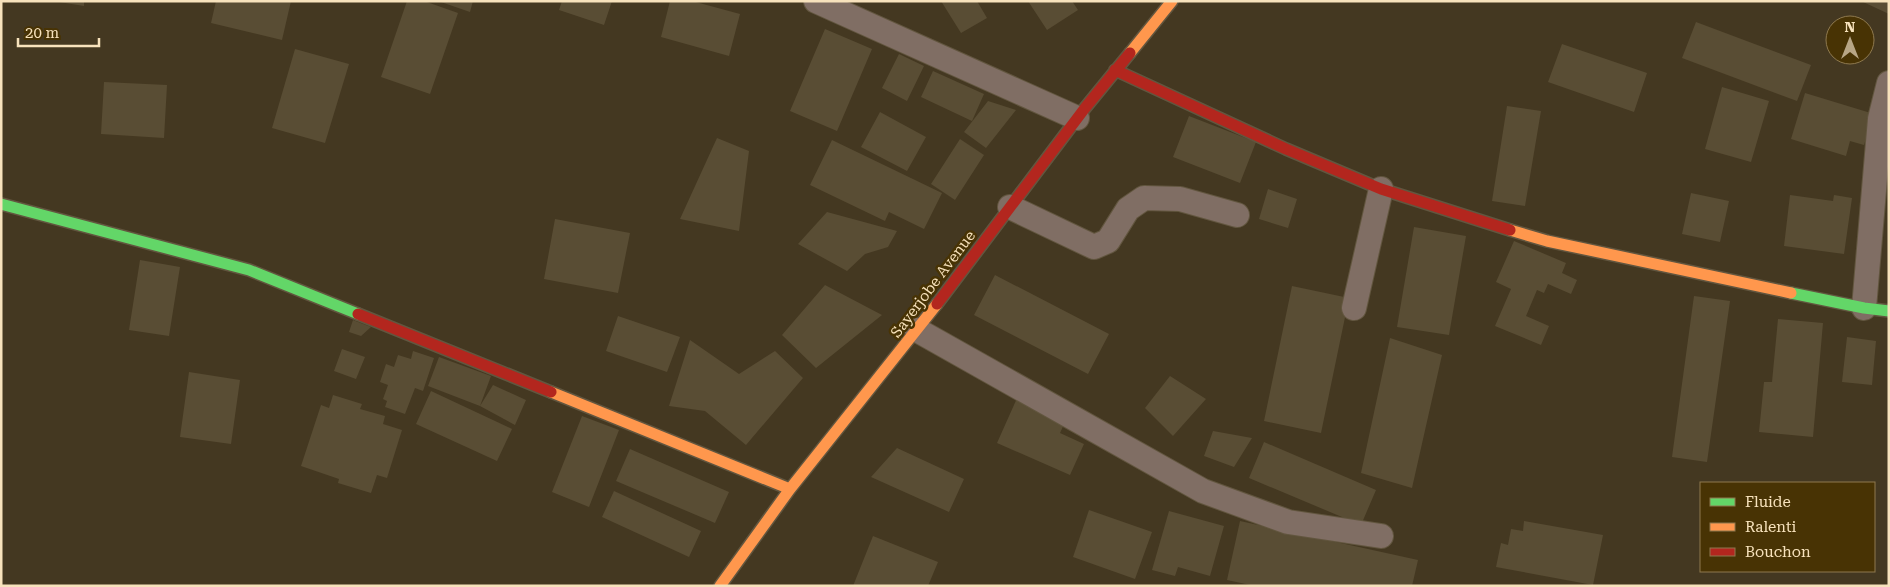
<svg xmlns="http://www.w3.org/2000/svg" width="1890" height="587" font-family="'Roboto Serif',serif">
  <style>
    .building { fill: #594d34 }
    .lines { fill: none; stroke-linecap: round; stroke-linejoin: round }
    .street-casing { stroke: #62563f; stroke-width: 26 }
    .fast-casing { stroke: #62563f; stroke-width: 14 }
    .slow-casing { stroke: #62563f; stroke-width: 14 }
    .jam-casing { stroke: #62563f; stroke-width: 14 }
    .street { stroke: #806e64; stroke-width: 24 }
    .fast { stroke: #63d668; stroke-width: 11 }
    .slow { stroke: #ff974d; stroke-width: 11 }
    .jam { stroke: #b3261e; stroke-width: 11 }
    .labels { text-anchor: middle; stroke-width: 5; stroke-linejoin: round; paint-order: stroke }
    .street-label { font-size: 15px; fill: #f7e2bc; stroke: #483304 }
  </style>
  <rect width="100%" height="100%" fill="#443821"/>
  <!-- building -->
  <path class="building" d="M 53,1 L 84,1 L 84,6 Z
    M 216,1 L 291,1 L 282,40 L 211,23 Z
    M 407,1 L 424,1 L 458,13 L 430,94 L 381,77 Z
    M 438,1 L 473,1 L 470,12 Z
    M 562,1 L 612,1 L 604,25 L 559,10 Z
    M 670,1 L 692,1 L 740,14 L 729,56 L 661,37 Z
    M 941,1 L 977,1 L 987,18 L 961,33 Z
    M 1028,1 L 1072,1 L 1078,10 L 1047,30 Z
    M 1861,1 L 1889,1 L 1889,14 Z
    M 1696,22 L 1811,65 L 1797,101 L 1682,58 Z
    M 825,29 L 872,49 L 837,131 L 790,111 Z
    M 1562,44 L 1647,73 L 1634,112 L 1548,82 Z
    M 295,49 L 349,64 L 325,143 L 272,128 Z
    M 899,54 L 924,66 L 907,101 L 882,88 Z
    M 933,71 L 984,94 L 972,121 L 921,97 Z
    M 104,82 L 167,85 L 164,138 L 101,134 Z
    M 1722,87 L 1769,101 L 1751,162 L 1705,149 Z
    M 1805,93 L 1874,114 L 1864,145 L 1850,141 L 1846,156 L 1791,139 Z
    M 988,101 L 1016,110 L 986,148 L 964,132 Z
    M 1507,106 L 1541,111 L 1525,206 L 1492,201 Z
    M 880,112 L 926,137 L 907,171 L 861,147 Z
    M 1189,116 L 1256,142 L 1240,183 L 1173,157 Z
    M 717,138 L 749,151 L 739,231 L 680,219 Z
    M 960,139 L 984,155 L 955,200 L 931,184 Z
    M 832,140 L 942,193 L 924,229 L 889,212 L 885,221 L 810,185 Z
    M 1268,189 L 1297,199 L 1288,228 L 1259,219 Z
    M 1691,193 L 1729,201 L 1720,242 L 1682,234 Z
    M 1790,195 L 1833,201 L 1834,195 L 1852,198 L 1844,254 L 1784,246 Z
    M 827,212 L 897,231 L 888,247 L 865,254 L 847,271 L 798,244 Z
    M 555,219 L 630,233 L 618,293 L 544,279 Z
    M 1414,227 L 1466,236 L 1449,335 L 1397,327 Z
    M 1514,241 L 1566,263 L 1562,273 L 1577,280 L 1571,294 L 1548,284 L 1544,293 L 1537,290 L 1526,316 L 1549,326 L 1541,345 L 1495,326 L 1511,289 L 1496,282 Z
    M 140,260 L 180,267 L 169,336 L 129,330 Z
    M 995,275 L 1109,334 L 1088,374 L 974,315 Z
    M 825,285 L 882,315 L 816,368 L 782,335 Z
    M 1292,286 L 1349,298 L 1321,433 L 1264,421 Z
    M 1694,296 L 1730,301 L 1707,462 L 1672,457 Z
    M 618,316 L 680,337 L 667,372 L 606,351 Z
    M 1778,319 L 1823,323 L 1813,437 L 1759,432 L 1764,382 L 1772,382 Z
    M 353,320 L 371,327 L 361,336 L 349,332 Z
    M 1847,337 L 1876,341 L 1872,385 L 1842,382 Z
    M 1390,338 L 1442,355 L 1412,488 L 1361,473 Z
    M 690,340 L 739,374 L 775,351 L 803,378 L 746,445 L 705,411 L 669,406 Z
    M 342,349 L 365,357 L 356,379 L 334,371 Z
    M 413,351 L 434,358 L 423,391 L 415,388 L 405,414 L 385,407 L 387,401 L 383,399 L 388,385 L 380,382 L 386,364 L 394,367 L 398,355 L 411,359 Z
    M 439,357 L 491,376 L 480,406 L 493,385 L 526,400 L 515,425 L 480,406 L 428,386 Z
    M 189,372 L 240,380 L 231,444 L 180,437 Z
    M 1170,376 L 1206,399 L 1173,436 L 1145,408 Z
    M 431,391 L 512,429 L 497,461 L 416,424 Z
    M 333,395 L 362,404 L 360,409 L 385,416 L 383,424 L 402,430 L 387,478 L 377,475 L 371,493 L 338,483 L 339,479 L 301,466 L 321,405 L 329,408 Z
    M 1018,396 L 1067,418 L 1060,433 L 1084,444 L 1070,475 L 997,443 Z
    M 582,416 L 619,430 L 589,507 L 552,492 Z
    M 1213,431 L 1252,438 L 1234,467 L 1204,456 Z
    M 1264,442 L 1376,490 L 1361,525 L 1249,478 Z
    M 897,448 L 964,479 L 949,512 L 871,477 Z
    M 630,449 L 729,492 L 715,523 L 616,481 Z
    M 614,491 L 701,531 L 689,557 L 602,517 Z
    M 1089,510 L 1152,532 L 1135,579 L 1073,557 Z
    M 1169,511 L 1224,526 L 1210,576 L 1178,567 L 1175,576 L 1152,570 Z
    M 1240,521 L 1418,560 L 1412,586 L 1255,586 L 1227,580 Z
    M 1524,521 L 1603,535 L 1593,585 L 1496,567 L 1501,543 L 1508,545 L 1511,529 L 1523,531 Z
    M 873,536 L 938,562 L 928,586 L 853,586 Z"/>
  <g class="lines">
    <!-- street casing -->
    <g class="street-casing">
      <path id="street" d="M 816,1 L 1077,118
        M 1010,207 L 1094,247 L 1108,241 L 1128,209 L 1144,198 L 1180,199 L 1237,215
        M 1354,308 L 1381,189
        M 1864,308 L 1880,119 L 1889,83
        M 917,330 L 1203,491 L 1288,522 L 1381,536"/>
    </g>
    <!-- fast casing -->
    <g class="fast-casing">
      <path id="fast" d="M 1,204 L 249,270 L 358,314
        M 1791,293 L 1864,308 L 1889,311"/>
    </g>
    <!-- slow casing -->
    <g class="slow-casing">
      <path id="slow" d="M 1130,53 L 1172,1
        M 1510,230 L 1547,241 L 1791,293
        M 551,392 L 790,489
        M 720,586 L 790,489 L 937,304"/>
    </g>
    <!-- jam casing -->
    <g class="jam-casing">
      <path id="jam" d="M 1115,70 L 1286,149 L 1381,189 L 1510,230
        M 937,304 L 1085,108 L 1130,53
        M 358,314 L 551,392"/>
    </g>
    <!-- street -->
    <use href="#street" class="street"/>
    <!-- fast -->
    <use href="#fast" class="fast"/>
    <!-- slow -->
    <use href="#slow" class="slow"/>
    <!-- jam -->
    <use href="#jam" class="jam"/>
  </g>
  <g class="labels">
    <!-- street labels -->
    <g class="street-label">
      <text transform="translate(933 284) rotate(-53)" y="5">Sayerjobe Avenue</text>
    </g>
  </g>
  <!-- border -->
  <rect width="1890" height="587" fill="none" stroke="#f7e2bc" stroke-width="5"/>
  <!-- legend -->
  <rect x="1700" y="482" width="175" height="90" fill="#483304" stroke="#8e794e"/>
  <rect x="1710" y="498" width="25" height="8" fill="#63d668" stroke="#8e794e"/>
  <text x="1745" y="507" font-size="15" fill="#f7e2bc">Fluide</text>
  <rect x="1710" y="523" width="25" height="8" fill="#ff974d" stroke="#8e794e"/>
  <text x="1745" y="532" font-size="15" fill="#f7e2bc">Ralenti</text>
  <rect x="1710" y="548" width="25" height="8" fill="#b3261e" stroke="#8e794e"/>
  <text x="1745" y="557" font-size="15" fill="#f7e2bc">Bouchon</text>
  <!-- north arrow -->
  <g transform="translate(1850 40)"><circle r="24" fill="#483304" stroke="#8e794e"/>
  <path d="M0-4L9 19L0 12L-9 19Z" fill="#b8a686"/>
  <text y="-8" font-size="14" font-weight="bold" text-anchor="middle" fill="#f7e2bc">N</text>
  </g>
  <!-- scale -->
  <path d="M18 38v8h81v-8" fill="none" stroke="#f7e2bc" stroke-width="2.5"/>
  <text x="25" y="38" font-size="15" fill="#f7e2bc" stroke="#483304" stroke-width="4" paint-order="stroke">20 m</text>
</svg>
